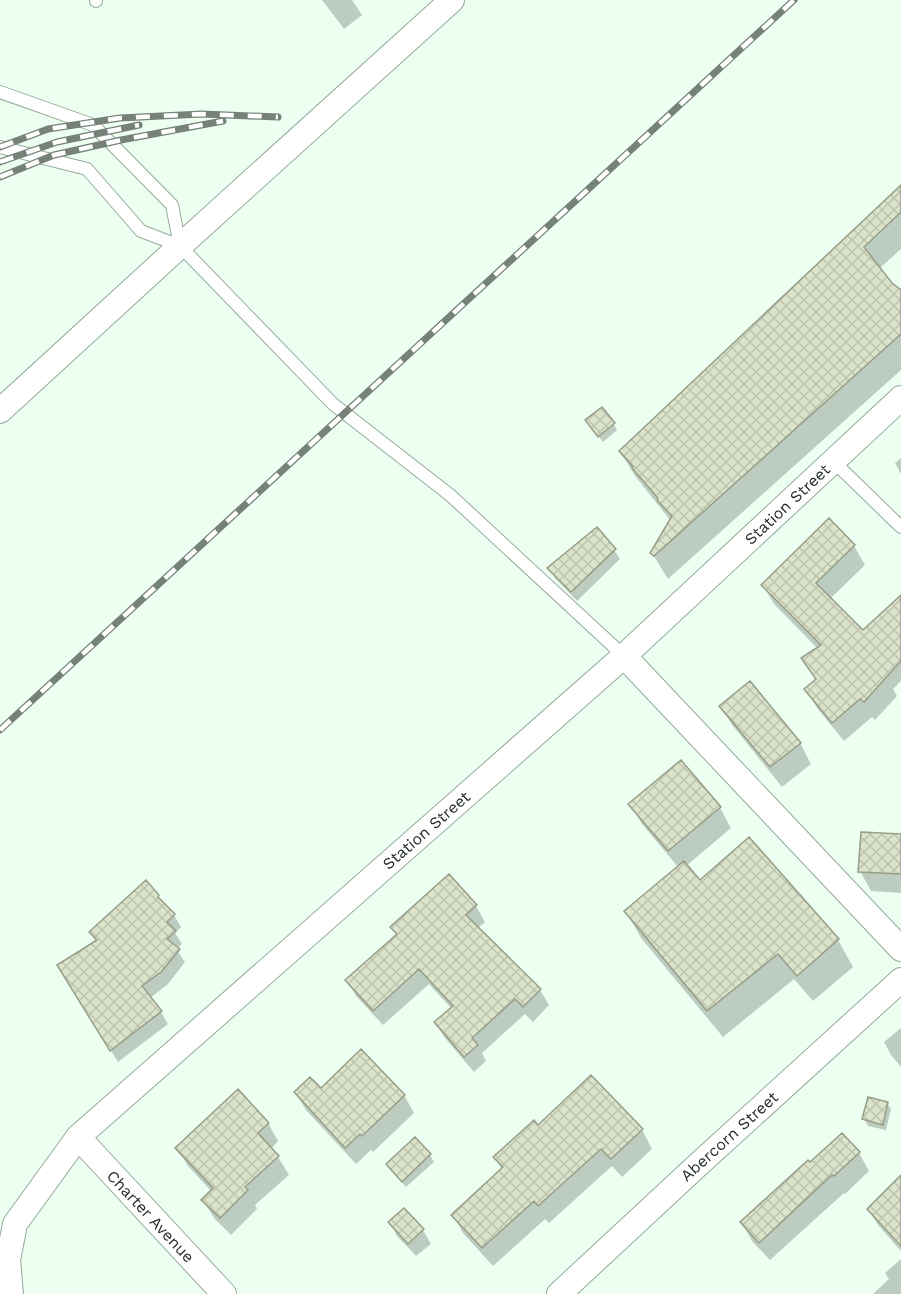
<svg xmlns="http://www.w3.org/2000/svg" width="901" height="1294" font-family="'Work Sans',sans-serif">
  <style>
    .shadow { fill: #0003 }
    .building { fill: url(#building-cross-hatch); stroke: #979e88; stroke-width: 1.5 }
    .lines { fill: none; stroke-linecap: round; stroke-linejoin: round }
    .service-casing { stroke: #94aa9a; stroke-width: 14 }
    .minor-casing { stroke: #94aa9a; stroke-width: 26 }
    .service { stroke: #fff; stroke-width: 12 }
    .minor { stroke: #fff; stroke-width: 24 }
    .rail-casing { stroke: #768279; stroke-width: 7 }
    .rail { stroke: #fff; stroke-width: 4.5; stroke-dasharray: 14; stroke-linecap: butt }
    .labels { text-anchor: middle; stroke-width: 5; stroke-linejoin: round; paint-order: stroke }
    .street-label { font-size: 16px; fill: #252e28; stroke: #fff }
  </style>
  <defs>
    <pattern id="building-cross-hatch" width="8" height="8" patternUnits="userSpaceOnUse" patternTransform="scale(1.5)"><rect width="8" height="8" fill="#dce3cb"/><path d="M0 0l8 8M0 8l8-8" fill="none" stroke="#bdc3ae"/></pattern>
  </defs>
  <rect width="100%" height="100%" fill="#edfff1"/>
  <!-- shadow -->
  <path class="shadow" d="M 322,0 L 352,0 L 362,15 L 344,29 Z
    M 901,187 L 901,249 L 879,269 L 901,307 L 901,370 L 668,579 L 652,553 L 671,521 L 635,476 L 621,452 Z
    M 587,421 L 614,424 L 617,430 L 603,442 Z
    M 901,458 L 901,474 L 895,463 Z
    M 854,546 L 865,565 L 830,599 L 863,632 L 901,597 L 901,681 L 893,689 L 897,696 L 875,720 L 872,717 L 844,741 L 817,708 L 806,689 L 816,681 L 803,659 L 818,649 L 774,604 L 763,585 Z
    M 614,550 L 620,559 L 577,601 L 555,578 L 549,569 Z
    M 721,706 L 800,743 L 811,764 L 782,787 L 733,726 Z
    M 630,804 L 720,808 L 731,828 L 686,866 L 699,882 L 838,940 L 853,967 L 813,1001 L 794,979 L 723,1037 L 641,938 L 626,911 L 679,868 L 642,824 Z
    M 901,836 L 901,893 L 871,891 L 860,871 Z
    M 448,876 L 476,906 L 485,922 L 478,928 L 540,990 L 549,1005 L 533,1022 L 525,1014 L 482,1053 L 486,1061 L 474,1072 L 445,1038 L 436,1023 L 452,1009 L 429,984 L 383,1025 L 356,996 L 347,980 L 397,936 L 392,927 Z
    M 158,896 L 163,905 L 174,915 L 181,927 L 175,933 L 182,944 L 176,949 L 185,962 L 168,984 L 150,998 L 161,1012 L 168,1024 L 118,1062 L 66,977 L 96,942 L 90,932 Z
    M 901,1028 L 901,1067 L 891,1055 L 884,1042 Z
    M 320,1090 L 404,1095 L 414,1113 L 373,1152 L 371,1150 L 356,1164 L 306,1110 L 295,1092 Z
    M 887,1103 L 891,1109 L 886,1130 L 868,1126 L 864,1119 Z
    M 268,1123 L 278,1141 L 271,1149 L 278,1157 L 289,1175 L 255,1205 L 257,1209 L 231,1235 L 214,1218 L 203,1200 L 212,1192 L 188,1166 L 177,1148 Z
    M 538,1127 L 642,1130 L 652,1149 L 622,1177 L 612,1166 L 549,1223 L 545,1219 L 493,1266 L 463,1233 L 453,1215 L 502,1170 L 495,1157 Z
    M 842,1135 L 859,1153 L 869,1171 L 845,1194 L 844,1193 L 770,1260 L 752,1241 L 742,1223 Z
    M 415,1139 L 430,1155 L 434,1162 L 406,1187 L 392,1171 Z
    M 901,1177 L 901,1251 L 878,1225 L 868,1209 Z
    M 404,1210 L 423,1230 L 431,1244 L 416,1256 L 397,1236 L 390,1222 Z
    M 901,1259 L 901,1294 L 873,1294 L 889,1279 L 885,1273 Z"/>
  <!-- building -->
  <path class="building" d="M 901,185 L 901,212 L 864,247 L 892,283 L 901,290 L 901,334 L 654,556 L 650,553 L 672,516 L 657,500 L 658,498 L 632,468 L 633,467 L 619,451 Z
    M 602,407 L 615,423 L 598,437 L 585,420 Z
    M 829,518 L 855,545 L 816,583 L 863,630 L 901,595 L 901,661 L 864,702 L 860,699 L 832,723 L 804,689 L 816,679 L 801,658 L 821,645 L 761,585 Z
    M 597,527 L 616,549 L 571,592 L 547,568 Z
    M 750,681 L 801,743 L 770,767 L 719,706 Z
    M 681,760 L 721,807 L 668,851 L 628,804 Z
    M 861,832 L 901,834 L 901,874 L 858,872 Z
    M 749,837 L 839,939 L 797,976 L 778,954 L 707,1011 L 624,911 L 684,861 L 700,880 Z
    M 449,874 L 477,905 L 466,915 L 541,989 L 523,1007 L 515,999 L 472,1038 L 478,1045 L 464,1057 L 434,1022 L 453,1006 L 419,969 L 373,1011 L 345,980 L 397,934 L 390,927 Z
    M 146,880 L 159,895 L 158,897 L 175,914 L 167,922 L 176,931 L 167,939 L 180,949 L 161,972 L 142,986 L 162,1011 L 110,1051 L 57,965 L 97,940 L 89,932 Z
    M 361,1049 L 405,1095 L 362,1136 L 360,1134 L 345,1148 L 294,1092 L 310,1077 L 321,1088 Z
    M 591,1075 L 643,1129 L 611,1159 L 601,1149 L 538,1206 L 534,1201 L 482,1248 L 451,1215 L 503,1167 L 493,1157 L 534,1120 L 538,1125 Z
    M 238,1089 L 269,1123 L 258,1133 L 279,1156 L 245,1187 L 248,1190 L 220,1218 L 201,1200 L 213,1188 L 175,1148 Z
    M 868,1097 L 888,1102 L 883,1125 L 862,1119 Z
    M 842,1133 L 860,1152 L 834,1176 L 832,1175 L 759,1243 L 740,1222 L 808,1160 L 810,1162 Z
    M 415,1137 L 431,1154 L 402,1182 L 386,1164 Z
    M 901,1175 L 901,1246 L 867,1209 Z
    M 404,1208 L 424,1229 L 408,1244 L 388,1222 Z"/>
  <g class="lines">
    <!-- service casing -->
    <g class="service-casing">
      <path id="service" d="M 96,0 L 96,1
        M 0,92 L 93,125 L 172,205 L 180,246
        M 0,147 L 87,169 L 141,231 L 180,246 L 333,404 L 450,495 L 624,656
        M 833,461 L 901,527"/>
    </g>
    <!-- minor casing -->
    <g class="minor-casing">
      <path id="minor" d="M 0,411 L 180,246 L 452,0
        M 624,656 L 901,949
        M 78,1137 L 224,1294
        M 11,1294 L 8,1260 L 15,1224 L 78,1137 L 624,656 L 901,398
        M 559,1294 L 700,1163 L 901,980"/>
    </g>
    <!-- service -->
    <use href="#service" class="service"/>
    <!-- minor -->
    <use href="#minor" class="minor"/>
    <!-- rail casing -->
    <g class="rail-casing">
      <path id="rail" d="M 0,147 L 48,129 L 120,118 L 202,114 L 278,117
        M 0,162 L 57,142 L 139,125
        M 0,177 L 54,155 L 121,140 L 223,121
        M 0,730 L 794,0"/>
    </g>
    <!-- rail -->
    <use href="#rail" class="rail"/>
  </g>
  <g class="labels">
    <!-- street labels -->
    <g class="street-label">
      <text transform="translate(787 504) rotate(-43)" y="6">Station Street</text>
      <text transform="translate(426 830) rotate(-41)" y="6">Station Street</text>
      <text transform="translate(729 1136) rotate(-42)" y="6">Abercorn Street</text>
      <text transform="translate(151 1216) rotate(47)" y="6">Charter Avenue</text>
    </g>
  </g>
</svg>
